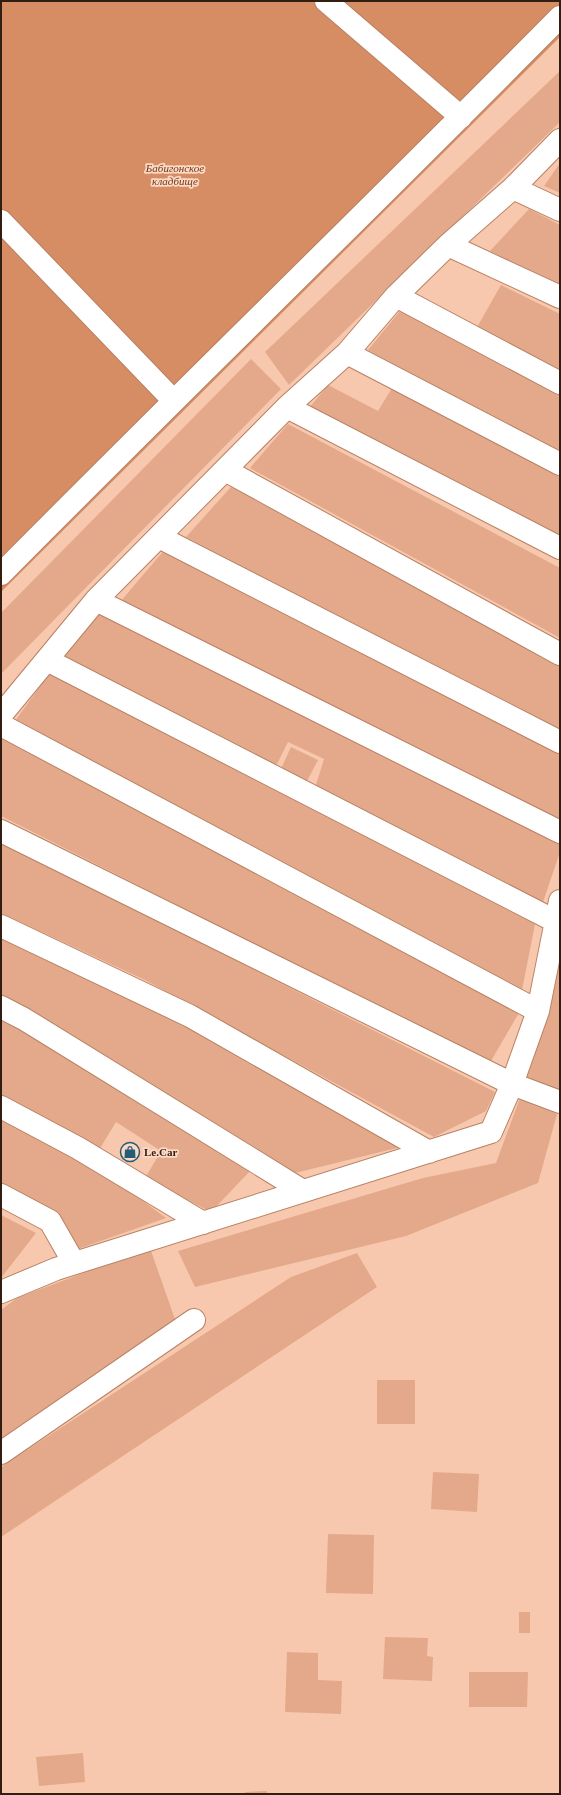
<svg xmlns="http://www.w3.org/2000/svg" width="561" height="1795" font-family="Georgia,serif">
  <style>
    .green { fill: #d68d64 }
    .building { fill: #e3a98a }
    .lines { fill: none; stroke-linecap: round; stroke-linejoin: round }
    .minor-casing { stroke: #b88163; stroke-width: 24 }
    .minor { stroke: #fff; stroke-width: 22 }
    .labels { text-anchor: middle; stroke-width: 3.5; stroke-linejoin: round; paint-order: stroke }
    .park-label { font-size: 11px; font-style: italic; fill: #6e3817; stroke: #fcd8c5 }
    .poi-label { font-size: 11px; font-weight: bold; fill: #331d11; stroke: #fcd8c5; text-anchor: start }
  </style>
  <rect width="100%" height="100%" fill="#f8c8ae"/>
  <!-- green -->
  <path class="green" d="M 1,1 L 560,1 L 560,37 L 1,592 Z"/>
  <!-- building -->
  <path class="building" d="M 560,71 L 560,122 L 289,385 L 265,352 Z
    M 560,163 L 560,193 L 544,186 Z
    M 529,209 L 560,225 L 560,286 L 490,251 Z
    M 501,285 L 560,314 L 560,374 L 476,329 Z
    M 400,311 L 560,395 L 560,452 L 368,350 Z
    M 251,359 L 281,389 L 1,674 L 1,613 Z
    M 328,385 L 378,411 L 392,388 L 560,477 L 560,540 L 309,408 Z
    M 288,424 L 560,568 L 560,638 L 250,468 Z
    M 231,487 L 560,665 L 560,729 L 186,537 Z
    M 166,548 L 560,751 L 560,824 L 120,602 Z
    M 102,611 L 560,842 L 560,852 L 542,905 L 315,788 L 324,759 L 288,742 L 275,768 L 59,656 Z
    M 51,671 L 535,924 L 522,990 L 15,721 Z
    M 2,737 L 520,1011 L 491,1061 L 383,1009 L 1,816 Z
    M 291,747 L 318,760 L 305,785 L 279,773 Z
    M 1,844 L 154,919 L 495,1092 L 486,1111 L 434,1137 L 145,980 L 1,913 Z
    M 1,934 L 185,1021 L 401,1147 L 291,1174 L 33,1012 L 1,995 Z
    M 560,961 L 560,1092 L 526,1078 Z
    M 1,1017 L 252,1169 L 211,1212 L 145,1178 L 161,1151 L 116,1122 L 99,1150 L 1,1098 Z
    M 520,1098 L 557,1114 L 538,1183 L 406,1236 L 195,1287 L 178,1251 L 423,1178 L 496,1163 Z
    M 1,1119 L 112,1178 L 166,1218 L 78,1249 L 1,1185 Z
    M 1,1215 L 36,1233 L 1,1278 Z
    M 150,1248 L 176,1322 L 1,1439 L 1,1310 L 17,1298 Z
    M 357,1253 L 377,1287 L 1,1537 L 1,1467 L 291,1277 Z
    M 377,1380 L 415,1380 L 415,1424 L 377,1424 Z
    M 433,1472 L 479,1474 L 477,1512 L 431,1509 Z
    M 328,1534 L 374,1535 L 373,1594 L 326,1593 Z
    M 519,1612 L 530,1612 L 530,1633 L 519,1633 Z
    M 385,1637 L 428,1638 L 427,1656 L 433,1657 L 432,1681 L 383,1679 Z
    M 287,1652 L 318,1653 L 318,1680 L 342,1681 L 341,1714 L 285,1712 Z
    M 469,1672 L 528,1672 L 527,1707 L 469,1707 Z
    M 83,1753 L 85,1782 L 39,1786 L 36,1757 Z
    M 267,1791 L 267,1794 L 245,1794 L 245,1792 Z"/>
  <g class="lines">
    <!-- minor casing -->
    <g class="minor-casing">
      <path id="minor" d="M 326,1 L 461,117
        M 513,188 L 560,210
        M 1,221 L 173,400
        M 448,245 L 560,297
        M 396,296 L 560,383
        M 347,353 L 560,464
        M 287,407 L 560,548
        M 225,470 L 560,654
        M 159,537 L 560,742
        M 1,574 C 186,387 375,204 560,17
        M 96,600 L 560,832
        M 47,660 L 555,921
        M 1,715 L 96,600 L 287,407 L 347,353 L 396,296 L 448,245 L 513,188 L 560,140
        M 1,725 L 538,1011
        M 1,831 L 512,1084 L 560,1102
        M 1,926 L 190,1016 L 429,1152
        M 1,1007 L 24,1019 L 303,1191
        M 1,1107 L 78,1148 L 203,1223
        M 1,1195 L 50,1221 L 74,1263
        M 1,1292 L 56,1269 L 491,1132 L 512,1084 L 538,1011 L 560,901
        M 1,1453 L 194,1320"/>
    </g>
    <!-- minor -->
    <use href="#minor" class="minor"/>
  </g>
  <!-- icons -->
  <defs>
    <g id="shop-ring" transform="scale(1)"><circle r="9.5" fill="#fcd8c5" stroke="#235d76" stroke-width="1.5"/><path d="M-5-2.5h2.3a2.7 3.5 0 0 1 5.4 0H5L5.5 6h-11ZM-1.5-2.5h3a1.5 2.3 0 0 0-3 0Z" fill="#235d76"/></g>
  </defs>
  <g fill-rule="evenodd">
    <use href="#shop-ring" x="130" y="1152"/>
  </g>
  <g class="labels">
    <!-- park labels -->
    <g class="park-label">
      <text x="175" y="172">Бабигонское<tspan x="175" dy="13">кладбище</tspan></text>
    </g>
    <!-- poi labels -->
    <g class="poi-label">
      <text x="144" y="1156">Le.Car</text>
    </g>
  </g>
  <!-- border -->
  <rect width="561" height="1795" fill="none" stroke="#331d11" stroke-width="4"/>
</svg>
